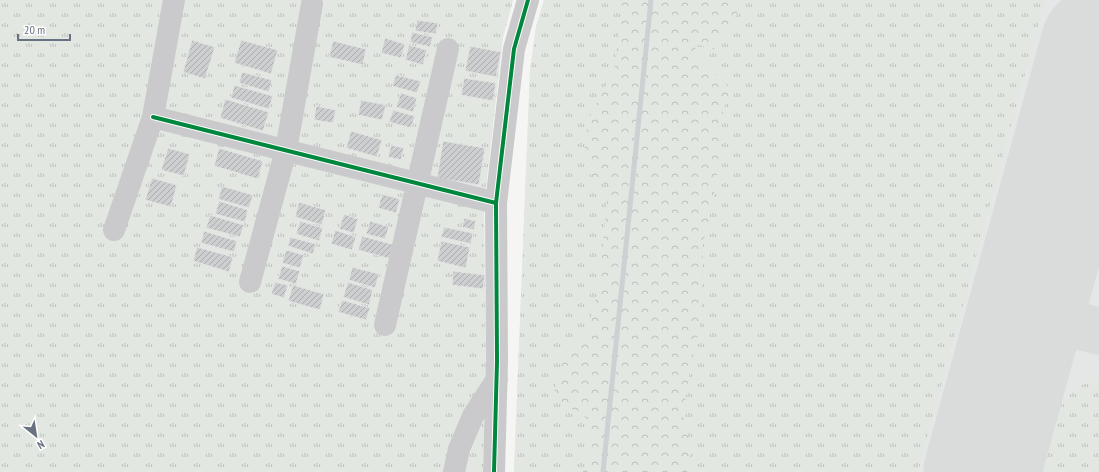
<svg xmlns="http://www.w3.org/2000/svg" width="1099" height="472" font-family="'PT Sans Narrow',sans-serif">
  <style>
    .built { fill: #e5e7e7 }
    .grass { fill: url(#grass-tufts) }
    .forest { fill: url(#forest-crowns) }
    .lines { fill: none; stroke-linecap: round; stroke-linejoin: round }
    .stream { stroke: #ccd1d4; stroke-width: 5 }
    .taxiway { stroke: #dadbdb; stroke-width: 47 }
    .runway { stroke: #dadbdb; stroke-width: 117 }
    .building { fill: url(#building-hatch); stroke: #e4e4e4 }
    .minor { stroke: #cacacc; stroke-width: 22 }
    .cycleway-casing { stroke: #fff; stroke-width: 6 }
    .cycleway { stroke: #00873e; stroke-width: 4 }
  </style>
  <defs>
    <pattern id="grass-tufts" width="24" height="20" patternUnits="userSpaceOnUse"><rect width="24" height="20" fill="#e3e7e2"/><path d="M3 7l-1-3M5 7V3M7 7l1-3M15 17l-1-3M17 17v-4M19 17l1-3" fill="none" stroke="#bcc0bd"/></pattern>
    <pattern id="forest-crowns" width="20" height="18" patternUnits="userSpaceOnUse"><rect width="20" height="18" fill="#e3e7e2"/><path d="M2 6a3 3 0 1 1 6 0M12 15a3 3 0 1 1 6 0" fill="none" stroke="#bcc0bd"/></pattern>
    <pattern id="building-hatch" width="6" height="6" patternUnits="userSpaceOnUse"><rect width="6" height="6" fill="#cdcecf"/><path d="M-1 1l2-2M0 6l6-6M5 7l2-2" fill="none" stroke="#aaacad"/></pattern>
  </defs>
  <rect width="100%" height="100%" fill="#f5f5f4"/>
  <!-- built -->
  <path class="built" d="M 544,0 L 1099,0 L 1099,472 L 514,472 L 530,71 L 536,27 Z"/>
  <!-- grass -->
  <path class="grass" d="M 0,0 L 513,0 L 503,38 L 484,206 L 486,374 L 483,472 L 0,472 Z
    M 544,0 L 1045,0 L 918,472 L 514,472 L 530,71 L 536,27 Z
    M 1099,206 L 1099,263 L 1093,227 Z
    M 1099,379 L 1099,472 L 1032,472 L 1039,444 L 1051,408 L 1082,385 Z"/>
  <!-- forest -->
  <path class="forest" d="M 622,0 L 739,0 L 735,24 L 714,49 L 695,44 L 697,57 L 731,89 L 723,110 L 720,149 L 713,201 L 703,244 L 701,321 L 690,369 L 683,416 L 691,449 L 687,472 L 583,472 L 588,460 L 589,420 L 564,404 L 554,394 L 563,353 L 588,330 L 600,280 L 608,186 L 591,176 L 584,152 L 588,120 L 602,94 L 615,66 Z"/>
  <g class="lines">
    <!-- stream -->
    <path class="stream" d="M 603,472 L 651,0"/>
    <!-- taxiway -->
    <path class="taxiway" d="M 1038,267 C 1043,289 1050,312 1072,323 C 1080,327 1090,329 1099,331
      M 1013,357 C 1034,331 1041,329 1073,324"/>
    <!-- runway -->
    <path class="runway" d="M 982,472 L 1099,45"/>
  </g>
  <!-- building -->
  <path class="building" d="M 417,20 L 438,23 L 436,34 L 415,31 Z
    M 412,32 L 433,37 L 430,47 L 410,42 Z
    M 385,38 L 405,44 L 401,58 L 381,53 Z
    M 192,40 L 215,47 L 205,79 L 183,72 Z
    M 241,40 L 278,50 L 271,74 L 234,63 Z
    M 333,41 L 366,49 L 363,65 L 329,57 Z
    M 409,45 L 427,50 L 423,65 L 405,60 Z
    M 470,46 L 501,52 L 496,77 L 465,71 Z
    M 242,72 L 272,80 L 269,92 L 239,83 Z
    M 396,75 L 421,81 L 417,93 L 392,86 Z
    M 464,78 L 496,83 L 493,101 L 461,95 Z
    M 234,85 L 273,96 L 269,109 L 231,98 Z
    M 401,93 L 417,98 L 413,112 L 396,107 Z
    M 225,99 L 269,112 L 263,131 L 220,118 Z
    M 361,100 L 386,105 L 382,120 L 358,115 Z
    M 316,106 L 336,110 L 333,123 L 314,120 Z
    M 393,110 L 415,116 L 411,128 L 389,122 Z
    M 351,131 L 382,140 L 377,157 L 346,148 Z
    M 443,141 L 485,148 L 479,185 L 437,178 Z
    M 391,145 L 404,148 L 401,160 L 388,157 Z
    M 168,148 L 190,154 L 184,176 L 161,170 Z
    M 219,148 L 263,161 L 258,179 L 214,166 Z
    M 152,178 L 177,185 L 171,207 L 145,200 Z
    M 222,186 L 253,195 L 249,208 L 218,199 Z
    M 382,194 L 400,199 L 396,213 L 378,208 Z
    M 219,201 L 248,210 L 245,222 L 215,214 Z
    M 299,202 L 326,210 L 322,225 L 295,217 Z
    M 344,214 L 358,219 L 354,233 L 339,229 Z
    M 210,215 L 244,225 L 240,237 L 206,228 Z
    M 464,218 L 476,221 L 474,230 L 462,227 Z
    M 300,221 L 323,228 L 319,241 L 296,234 Z
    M 370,221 L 389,227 L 385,239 L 366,234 Z
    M 444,227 L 473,233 L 471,244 L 441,237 Z
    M 335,230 L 356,237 L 352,250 L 331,244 Z
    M 204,231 L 237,241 L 234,252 L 201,243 Z
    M 362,236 L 395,245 L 391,259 L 358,250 Z
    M 290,237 L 316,244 L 313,254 L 288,246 Z
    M 441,241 L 470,247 L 466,268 L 437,261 Z
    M 197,247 L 233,257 L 229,272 L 193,261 Z
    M 286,250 L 304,255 L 300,268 L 282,263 Z
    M 282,266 L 300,271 L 296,284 L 278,279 Z
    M 352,267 L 379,274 L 375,288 L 349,280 Z
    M 453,271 L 485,275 L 483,289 L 452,285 Z
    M 275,282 L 288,285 L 284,298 L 271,294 Z
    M 348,282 L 373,290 L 369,305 L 343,297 Z
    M 293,285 L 324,294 L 320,310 L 288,301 Z
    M 342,300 L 370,308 L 366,320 L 338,312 Z"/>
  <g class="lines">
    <!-- minor -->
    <path class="minor" d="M 153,117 L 496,203
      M 114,230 L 153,117 L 174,0
      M 250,282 L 286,150 L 312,4
      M 385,325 L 448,49
      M 454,472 L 459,449 L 473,416 L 497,379
      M 494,472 L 497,361 L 496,203 L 514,49 L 528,0"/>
    <!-- cycleway casing -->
    <g class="cycleway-casing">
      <path id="cycleway" d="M 153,117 L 496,203
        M 494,472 L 497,361 L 496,203 L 514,49 L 528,0"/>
    </g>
    <!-- cycleway -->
    <use href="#cycleway" class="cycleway"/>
  </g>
  <!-- north arrow -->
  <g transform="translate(36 436) rotate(150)" stroke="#ffffff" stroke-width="3" paint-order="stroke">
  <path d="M0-3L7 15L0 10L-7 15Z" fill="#697281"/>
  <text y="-6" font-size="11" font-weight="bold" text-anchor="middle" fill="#697281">N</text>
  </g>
  <!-- scale -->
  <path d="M18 34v6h52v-6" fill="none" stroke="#697281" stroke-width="2"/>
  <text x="24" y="34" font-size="12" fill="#697281" stroke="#ffffff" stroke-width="3" paint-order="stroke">20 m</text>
</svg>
